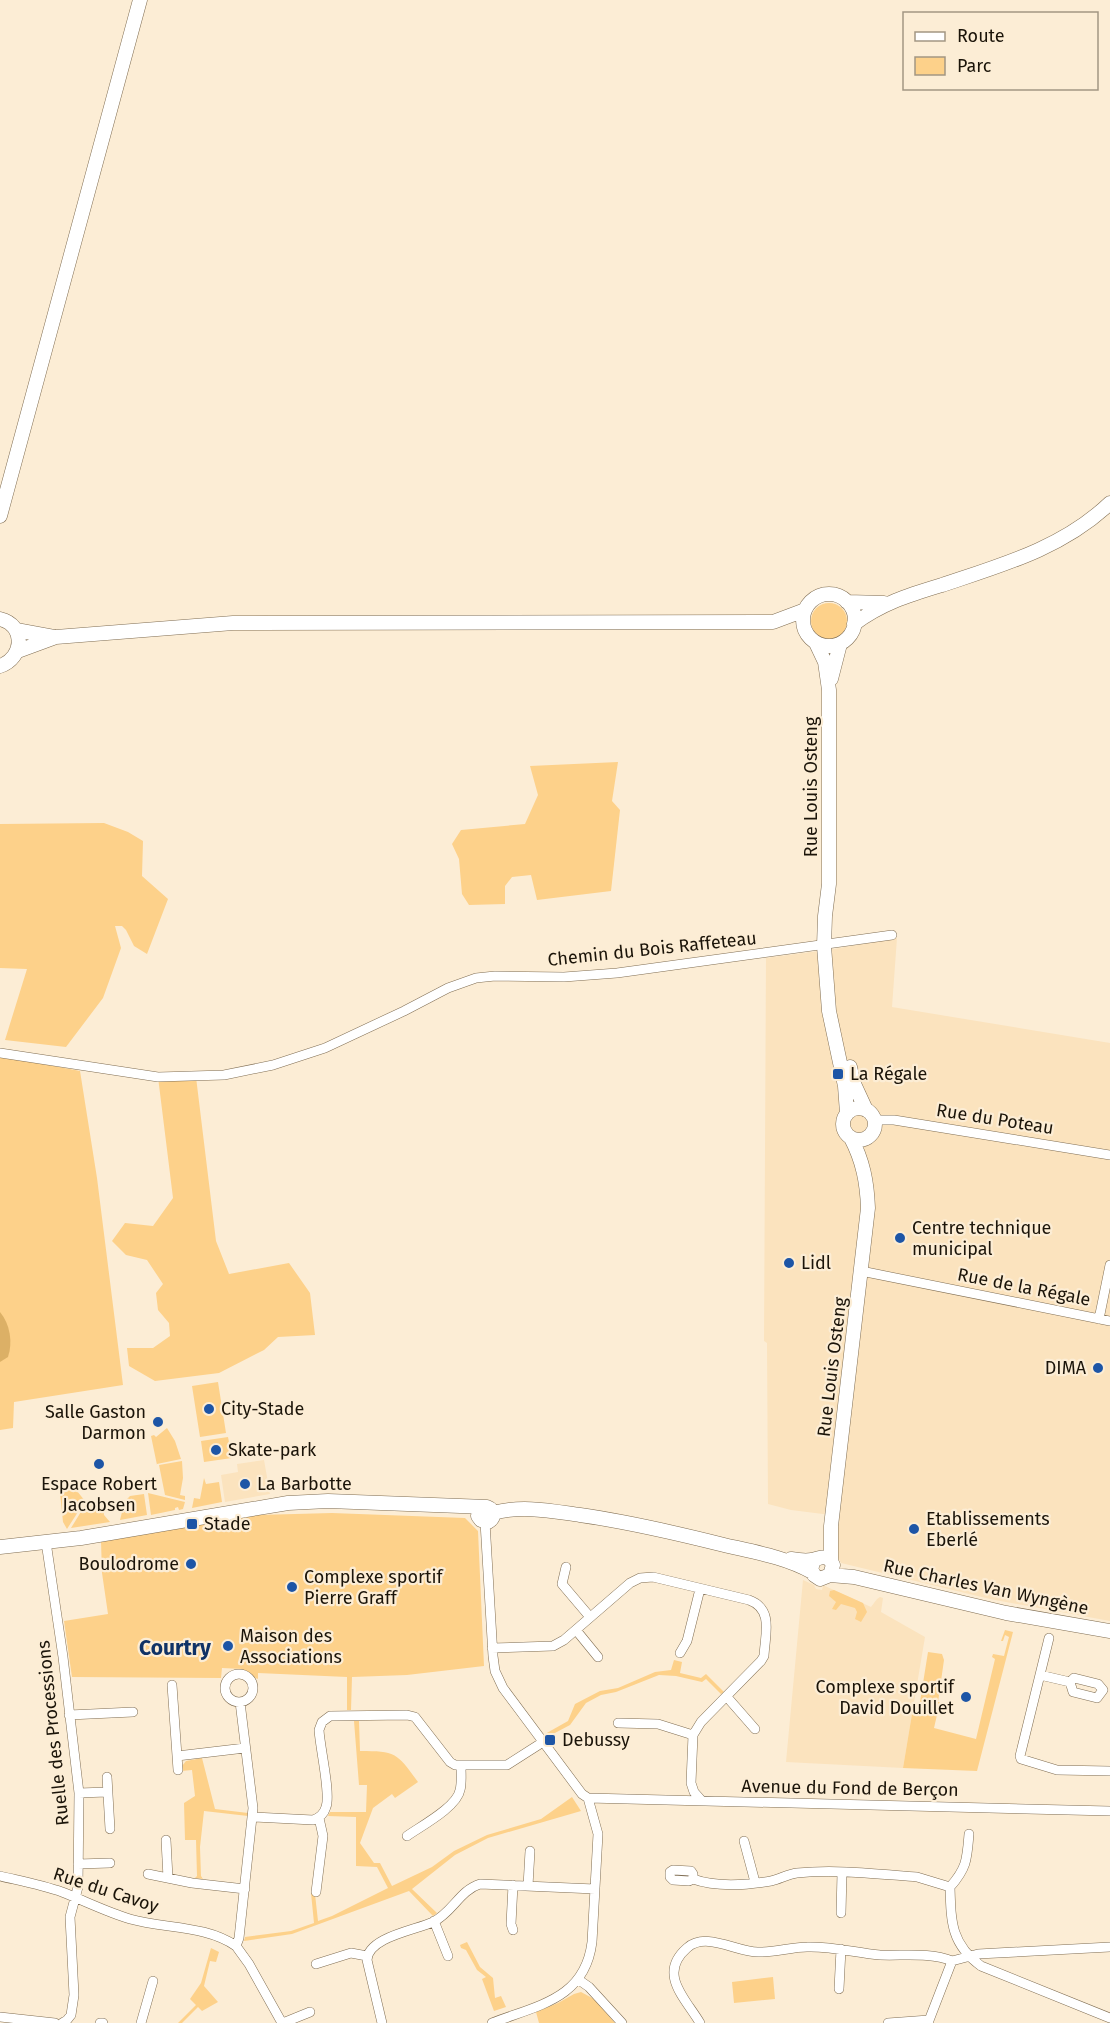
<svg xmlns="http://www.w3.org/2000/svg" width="1110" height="2023" font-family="'Fira Sans',sans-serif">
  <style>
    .built { fill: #fbe3be }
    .green { fill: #fdd18a }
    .water { fill: #dcb066 }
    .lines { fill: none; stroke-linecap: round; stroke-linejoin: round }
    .street-casing { stroke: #806e53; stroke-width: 10 }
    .secondary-casing { stroke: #806e53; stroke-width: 15 }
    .street { stroke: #fff; stroke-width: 9 }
    .secondary { stroke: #fff; stroke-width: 14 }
    .poi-dot { fill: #1d55a6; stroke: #fcedd5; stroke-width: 2 }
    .labels { text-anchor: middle; stroke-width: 4.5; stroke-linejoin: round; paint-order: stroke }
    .street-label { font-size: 18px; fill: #1b1409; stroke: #fcedd5 }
    .poi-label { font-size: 18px; fill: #1b1409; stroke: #fcedd5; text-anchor: start }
    .quarter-label { font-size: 21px; font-weight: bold; fill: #0f3266; stroke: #fcedd5 }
  </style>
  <rect width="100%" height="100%" fill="#fcedd5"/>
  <!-- built -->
  <path class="built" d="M 897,938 L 892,1007 L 1110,1043 L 1110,1621 L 990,1599 L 841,1563 L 835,1552 L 839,1516 L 791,1510 L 768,1504 L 767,1343 L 764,1341 L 766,958 L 834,949 Z
    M 264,1460 L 270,1494 L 225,1502 L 221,1475 L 238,1472 L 237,1464 Z
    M 803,1580 L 814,1585 L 816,1589 L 822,1590 L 823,1586 L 825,1586 L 871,1607 L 877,1599 L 880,1597 L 883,1598 L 881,1612 L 925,1637 L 903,1768 L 786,1762 Z"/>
  <!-- green -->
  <path class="green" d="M811 621a18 18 0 1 1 36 0a18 18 0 1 1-36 0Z
    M 618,762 L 612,801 L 620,810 L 611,891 L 537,900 L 531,875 L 512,877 L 505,886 L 505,904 L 469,905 L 462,894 L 459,859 L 452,844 L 461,830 L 525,824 L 538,795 L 530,766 Z
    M 104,823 L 128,832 L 143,841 L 142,876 L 168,899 L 147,954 L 134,946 L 126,930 L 122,926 L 115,926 L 121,948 L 103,998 L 66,1047 L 5,1040 L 27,969 L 0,968 L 0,824 Z
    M 0,1058 L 12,1058 L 80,1071 L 97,1178 L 123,1385 L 14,1402 L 13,1428 L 0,1430 Z
    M 158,1077 L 196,1077 L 216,1241 L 229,1274 L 289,1263 L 310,1293 L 315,1335 L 278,1337 L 264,1350 L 219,1373 L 155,1381 L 129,1366 L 127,1348 L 153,1348 L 170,1336 L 169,1323 L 158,1310 L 156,1293 L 163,1284 L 147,1260 L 126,1255 L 112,1241 L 125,1223 L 153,1226 L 173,1198 Z
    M 218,1382 L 226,1433 L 200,1437 L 192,1386 Z
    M 167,1428 L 175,1441 L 181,1459 L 157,1464 L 157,1465 L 151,1436 L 154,1435 L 156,1437 Z
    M 228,1437 L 232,1458 L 204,1462 L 201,1441 Z
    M 182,1461 L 183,1478 L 180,1495 L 185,1496 L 185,1500 L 165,1495 L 159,1465 Z
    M 204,1478 L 206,1484 L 219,1482 L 222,1502 L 192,1508 L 194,1498 L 200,1499 Z
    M 73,1481 L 77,1491 L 85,1501 L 67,1529 L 63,1522 L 59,1483 Z
    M 148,1493 L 185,1502 L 183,1509 L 179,1510 L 178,1507 L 175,1508 L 175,1510 L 151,1515 Z
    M 144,1494 L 147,1515 L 120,1520 L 122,1512 L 121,1505 L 130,1496 Z
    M 87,1502 L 103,1508 L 104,1515 L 110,1522 L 71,1528 Z
    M 332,1513 L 465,1518 L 478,1531 L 484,1666 L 407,1675 L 352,1677 L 351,1710 L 347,1710 L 347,1677 L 258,1673 L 258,1679 L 242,1672 L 242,1669 L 222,1668 L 221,1678 L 72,1677 L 64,1621 L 108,1614 L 102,1573 L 101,1541 L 258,1515 Z
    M 834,1590 L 863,1603 L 867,1612 L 861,1622 L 855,1619 L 857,1612 L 855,1608 L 841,1604 L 836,1610 L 832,1609 L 836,1602 L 829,1596 L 830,1591 Z
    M 1005,1630 L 1013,1632 L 977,1771 L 903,1768 L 913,1708 L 919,1708 L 928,1652 L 942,1654 L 944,1660 L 938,1702 L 940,1702 L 934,1728 L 976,1739 L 995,1659 L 992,1657 L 993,1654 L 1004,1656 L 1009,1637 L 1005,1635 L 1003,1641 L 1001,1641 Z
    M 674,1660 L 682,1662 L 680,1673 L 701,1678 L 706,1674 L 724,1692 L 721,1694 L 706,1679 L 702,1682 L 676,1676 L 659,1675 L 616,1692 L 601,1695 L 586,1703 L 570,1725 L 553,1734 L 550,1740 L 545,1734 L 568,1721 L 575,1704 L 600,1691 L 618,1688 L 655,1672 L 671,1670 Z
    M 354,1721 L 359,1721 L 360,1751 C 396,1751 397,1753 418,1782 L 395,1798 L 392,1794 L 373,1808 L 360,1843 L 374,1863 L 380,1863 L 392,1886 L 432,1867 L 454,1851 L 487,1835 L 541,1819 L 572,1797 L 581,1811 L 488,1838 L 455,1855 L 412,1889 L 437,1913 L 433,1916 L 409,1891 L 292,1934 L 244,1941 L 245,1937 L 291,1931 L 314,1923 L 311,1893 L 315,1894 L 318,1921 L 332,1916 L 388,1888 L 377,1867 L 356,1866 L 356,1817 L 328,1816 L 330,1812 L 366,1812 L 367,1785 L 359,1785 Z
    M 202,1758 L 215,1809 L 248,1813 L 248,1816 L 204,1811 L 200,1847 L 201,1876 L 203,1879 L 195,1878 L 197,1876 L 196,1840 L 185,1840 L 184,1803 L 195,1796 L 192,1770 L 181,1771 L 182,1766 L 186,1761 Z
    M 467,1942 L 480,1967 L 493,1978 L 495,1998 L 501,1996 L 506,2007 L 494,2011 L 482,1979 L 486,1977 L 477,1970 L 466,1950 L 461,1948 L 460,1945 Z
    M 211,1948 L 219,1952 L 216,1962 L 210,1961 L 204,1986 L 218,2002 L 202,2011 L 198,2007 L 182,2023 L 178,2023 L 196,2005 L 190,1999 L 201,1983 Z
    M 773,1977 L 775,1999 L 734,2003 L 732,1982 Z
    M 581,1992 L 594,1999 L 615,2023 L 539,2023 L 536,2012 L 558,2003 L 574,1994 Z"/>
  <!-- water -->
  <path class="water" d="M 0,1312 C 10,1324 13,1342 8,1357 L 0,1362 Z"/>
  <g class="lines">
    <!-- street casing -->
    <g class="street-casing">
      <path id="street" d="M 0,1053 L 158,1077 L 224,1075 L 273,1065 L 325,1048 L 404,1011 L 448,988 L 476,978 L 495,976 L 564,977 L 617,973 L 892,935
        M 874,1120 L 894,1120 L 1110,1155
        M 861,1271 L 1110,1321
        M 1099,1319 L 1110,1265
        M 485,1522 L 493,1656 L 495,1671 L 503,1688 L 582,1794 L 588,1798 L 598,1834 L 592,1942 C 585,1999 538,2005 492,2023
        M 46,1542 L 63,1657 L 79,1793 L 78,1887 L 70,1917 L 74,1995 L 71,2015 L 67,2020 L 62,2023
        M 566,1567 L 562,1584 L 590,1617
        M 576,1630 L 598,1657
        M 1049,1638 L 1020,1756 L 1021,1759 L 1057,1770 L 1110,1771
        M 492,1648 L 553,1646 L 564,1640 L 630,1583 L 640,1578 L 653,1577 L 749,1600 C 774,1609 765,1635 764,1656 L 761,1661 L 701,1722 L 693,1735 L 691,1783 L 694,1792 L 702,1801
        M 680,1653 L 687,1641 L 700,1589
        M225 1688a14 14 0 1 1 28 0a14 14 0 1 1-28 0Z
        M 1040,1675 L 1070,1682 L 1074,1678 L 1098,1684 L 1103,1690 L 1097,1698 L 1073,1692 L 1070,1682
        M 172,1685 L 178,1770
        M 727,1697 L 755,1729
        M 240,1702 L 253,1808 L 239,1938 L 236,1946 L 249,1964 L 282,2023
        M 69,1715 L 133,1712
        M 618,1723 L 658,1724 L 693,1735
        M 177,1756 L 245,1748
        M 107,1777 L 110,1829
        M 79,1793 L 107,1792
        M 588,1798 L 1110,1811
        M 253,1817 L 313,1820 C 319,1818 324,1814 326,1807 C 331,1794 320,1748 319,1730 L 322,1722 L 330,1716 L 407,1715 L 415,1717 L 450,1762 L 455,1765 L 507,1765 L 543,1742
        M 407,1836 C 421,1826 457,1807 460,1790 C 462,1783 461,1774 461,1766
        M 166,1840 L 168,1878
        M 744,1841 L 755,1882
        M 78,1864 L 110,1863
        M 673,1870 L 691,1871 L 693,1874 L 693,1879 L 689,1881 L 673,1880 L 670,1877 L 670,1872 Z
        M 148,1874 L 192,1883 L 245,1889
        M 0,1876 C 21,1881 42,1885 62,1892 C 85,1901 107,1912 130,1919 C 166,1929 205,1925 236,1946
        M 693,1879 C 715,1887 747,1885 771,1881 C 780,1879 788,1874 797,1873 C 836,1869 878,1874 917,1877 L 950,1887 C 951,1922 951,1944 981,1966 L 1110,2018
        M 513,1885 L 511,1924 L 513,1930
        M 528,1886 L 530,1851
        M 950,1887 C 967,1868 967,1859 969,1834
        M 316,1892 L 323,1836 L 319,1818
        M 841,1913 L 842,1873
        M 434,1921 L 448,1956
        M 952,1961 L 978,1954 L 1110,1947
        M 316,1964 L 351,1953 L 367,1956
        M 579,1980 L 589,1987 L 622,2023
        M 839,1989 L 841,1949
        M 0,2017 L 55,2023
        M 100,2023 L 103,2023
        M 141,2023 L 153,1981
        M 283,2023 L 310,2012
        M 382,2023 L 367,1960 C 368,1937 416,1930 433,1922 C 452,1913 460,1890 480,1884 L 595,1889
        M 700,2023 C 686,1999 657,1974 687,1948 C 706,1931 736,1952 758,1952 C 774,1953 791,1947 807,1947 C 832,1946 856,1953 880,1955 C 903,1956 930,1952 952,1961
        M 888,2023 L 929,2020
        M 928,2023 L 952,1961"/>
    </g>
    <!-- secondary casing -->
    <g class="secondary-casing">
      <path id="secondary" d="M 0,516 L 140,0
        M803 620a26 26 0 1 1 52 0a26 26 0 1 1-52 0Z
        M 847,602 L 884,603
        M 0,619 C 26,625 24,658 0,666
        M 854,624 C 882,603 909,595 942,585 C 1002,565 1063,548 1110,503
        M 16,630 L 54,637
        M 816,643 L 825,662 L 829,690 L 829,884 L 825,916 L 824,946 L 829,1011 L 845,1086 L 847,1113
        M 18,651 L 56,637 L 233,623 L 773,622 L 805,610
        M 831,679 L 840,644
        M 850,1067 L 854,1084 L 866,1110
        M843 1124a16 16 0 1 1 32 0a16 16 0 1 1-32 0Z
        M 493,1513 C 522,1505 551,1511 580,1515 C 629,1522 676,1533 724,1545 C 754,1552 785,1557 812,1572
        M 0,1547 L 81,1538 L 288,1503 L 328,1501 L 487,1507 C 495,1510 495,1518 488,1522 L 481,1520 L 478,1516 L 479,1511 L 484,1507
        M 791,1559 C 797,1560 805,1561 812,1560 C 821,1558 827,1553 833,1565 L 830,1575 L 820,1579 L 814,1575 L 811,1569 L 814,1560
        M 831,1560 L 831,1526 L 868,1208 C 867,1182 863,1161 851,1138
        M 830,1575 L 854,1577 L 1006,1613 L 1110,1631"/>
    </g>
    <!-- street -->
    <use href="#street" class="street"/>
    <!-- secondary -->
    <use href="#secondary" class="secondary"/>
  </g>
  <!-- markers -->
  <g class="poi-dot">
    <rect x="832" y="1068" width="12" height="12" rx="3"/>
    <circle cx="900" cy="1238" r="6"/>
    <circle cx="789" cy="1263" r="6"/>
    <circle cx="1098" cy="1368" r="6"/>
    <circle cx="209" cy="1409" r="6"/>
    <circle cx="158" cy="1422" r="6"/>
    <circle cx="216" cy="1450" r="6"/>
    <circle cx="99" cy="1464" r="6"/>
    <circle cx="245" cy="1484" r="6"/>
    <rect x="186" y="1518" width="12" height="12" rx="3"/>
    <circle cx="914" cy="1529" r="6"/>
    <circle cx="191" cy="1564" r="6"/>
    <circle cx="292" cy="1587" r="6"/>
    <circle cx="228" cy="1646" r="6"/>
    <circle cx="966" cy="1697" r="6"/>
    <rect x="544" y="1734" width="12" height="12" rx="3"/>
  </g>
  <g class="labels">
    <!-- street labels -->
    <g class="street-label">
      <text transform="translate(811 787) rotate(-90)" y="6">Rue Louis Osteng</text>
      <text transform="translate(652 949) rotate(-6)" y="6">Chemin du Bois Raffeteau</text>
      <text transform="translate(995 1119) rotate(9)" y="6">Rue du Poteau</text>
      <text transform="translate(1024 1287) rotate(11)" y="6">Rue de la Régale</text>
      <text transform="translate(832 1367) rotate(-83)" y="6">Rue Louis Osteng</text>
      <text transform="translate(986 1587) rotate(12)" y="6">Rue Charles Van Wyngène</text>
      <text transform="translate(53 1733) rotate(-96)" y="6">Ruelle des Processions</text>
      <text transform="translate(850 1788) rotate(1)" y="6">Avenue du Fond de Berçon</text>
      <text transform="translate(106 1890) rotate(18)" y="6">Rue du Cavoy</text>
    </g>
    <!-- poi labels -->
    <g class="poi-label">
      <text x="850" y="1080">La Régale</text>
      <text x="912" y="1234">Centre technique<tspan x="912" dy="21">municipal</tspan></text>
      <text x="801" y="1269">Lidl</text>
      <text x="1086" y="1374" text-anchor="end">DIMA</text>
      <text x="221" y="1415">City-Stade</text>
      <text x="146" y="1418" text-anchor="end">Salle Gaston<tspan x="146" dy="21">Darmon</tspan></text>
      <text x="228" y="1456">Skate-park</text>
      <text x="99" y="1490" text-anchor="middle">Espace Robert<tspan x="99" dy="21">Jacobsen</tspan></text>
      <text x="257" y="1490">La Barbotte</text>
      <text x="926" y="1525">Etablissements<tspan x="926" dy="21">Eberlé</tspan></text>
      <text x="204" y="1530">Stade</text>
      <text x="179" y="1570" text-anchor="end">Boulodrome</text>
      <text x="304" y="1583">Complexe sportif<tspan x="304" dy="21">Pierre Graff</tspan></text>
      <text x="240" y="1642">Maison des<tspan x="240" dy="21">Associations</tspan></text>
      <text x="954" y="1693" text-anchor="end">Complexe sportif<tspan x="954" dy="21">David Douillet</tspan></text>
      <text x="562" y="1746">Debussy</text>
    </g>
    <!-- quarter labels -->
    <g class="quarter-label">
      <text x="175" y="1655">Courtry</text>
    </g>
  </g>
  <!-- legend -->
  <rect x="903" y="12" width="195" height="78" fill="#fcedd5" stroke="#a29683" stroke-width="1.5"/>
  <rect x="915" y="32" width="30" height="9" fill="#ffffff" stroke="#a29683" stroke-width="1.5"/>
  <text x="957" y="42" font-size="18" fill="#1b1409">Route</text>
  <rect x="915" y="57" width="30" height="18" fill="#fdd18a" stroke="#a29683" stroke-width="1.5"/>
  <text x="957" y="72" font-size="18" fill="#1b1409">Parc</text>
</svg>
